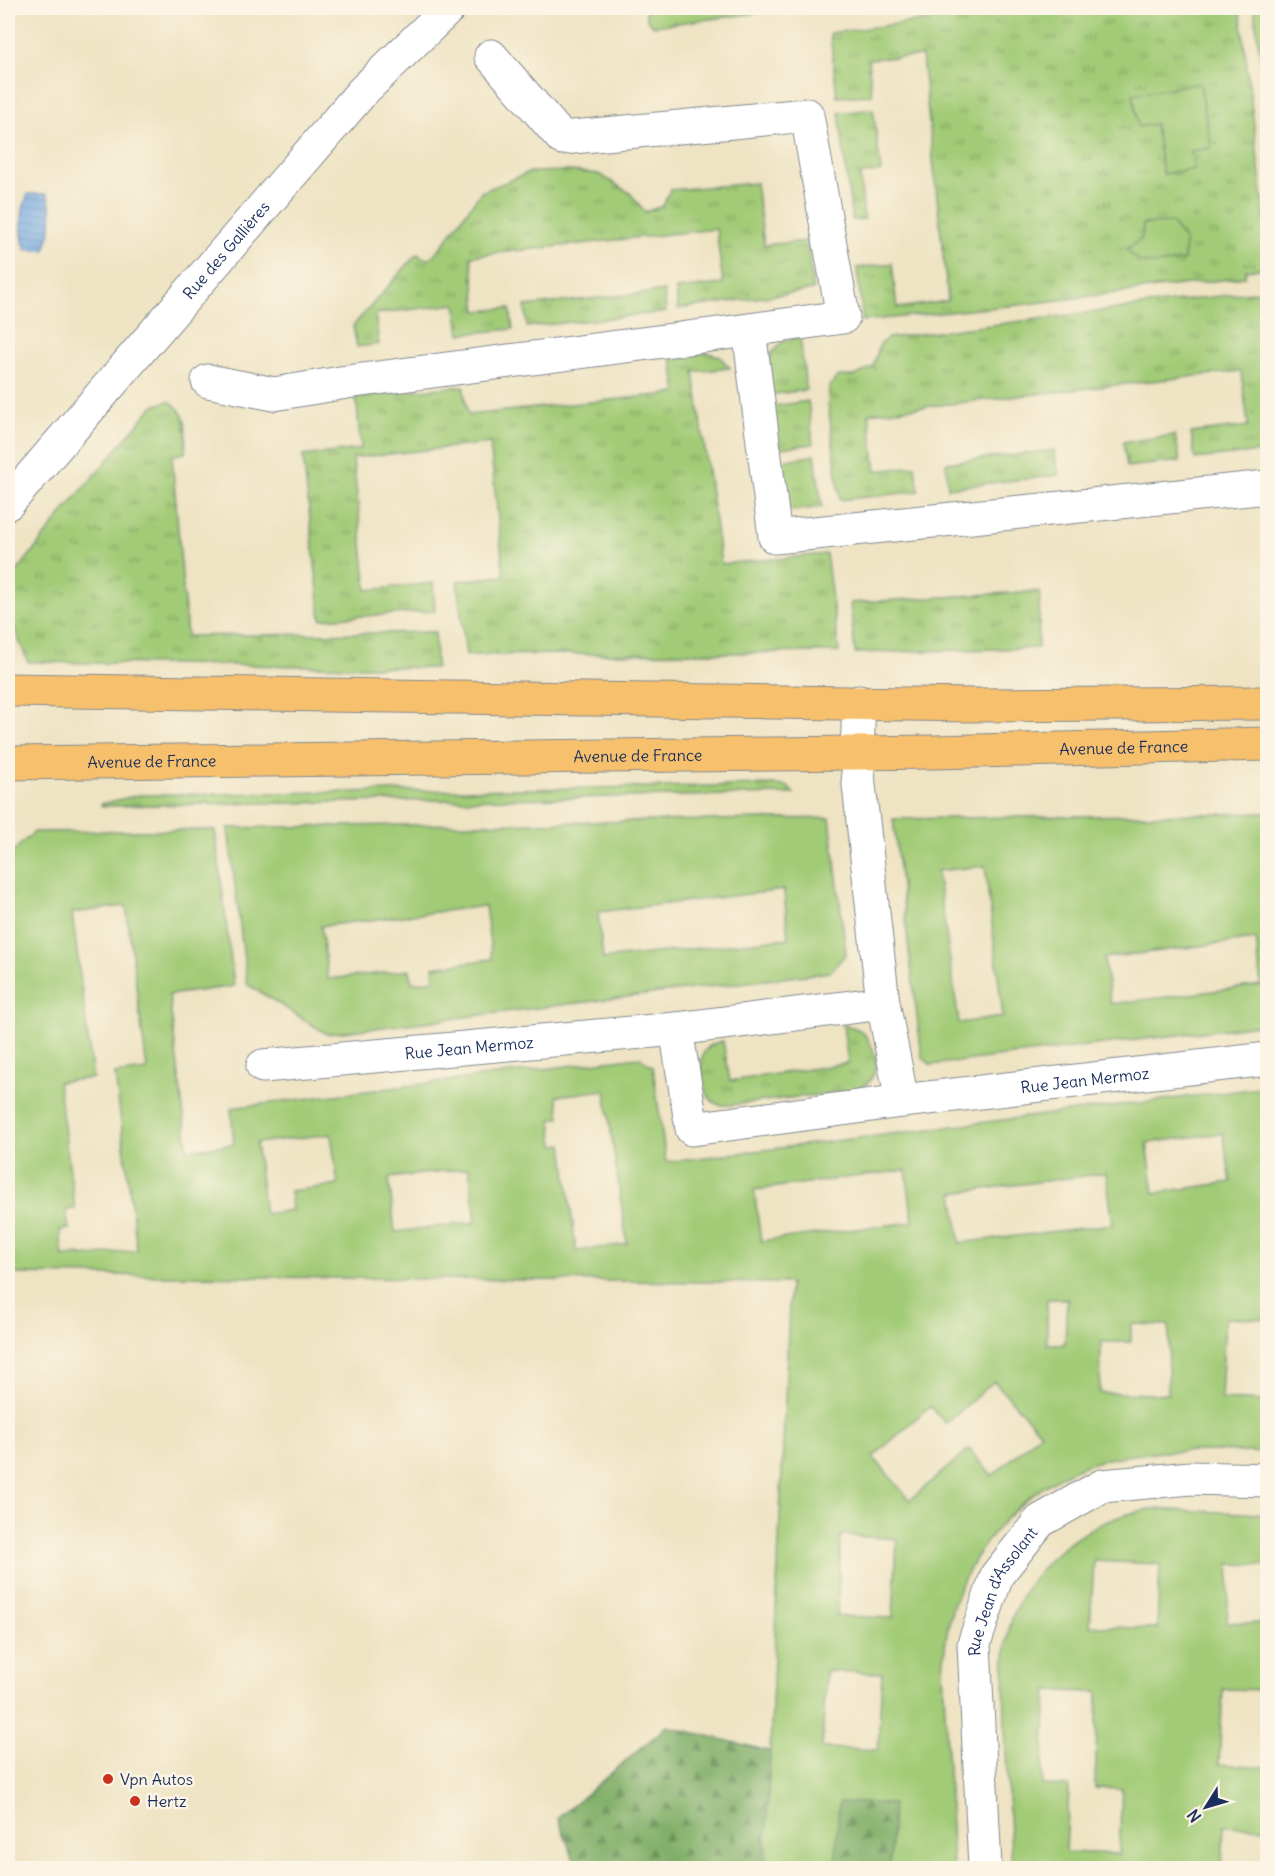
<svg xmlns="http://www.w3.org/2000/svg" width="1275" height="1876" font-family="Delius,sans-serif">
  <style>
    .grass { fill: url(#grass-tufts); stroke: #5e7d6a; stroke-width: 1.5; fill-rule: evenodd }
    .forest { fill: url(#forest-firs); stroke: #4e6f62; stroke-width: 1.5 }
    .green { fill: #a1cb76; stroke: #5e7d6a; stroke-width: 1.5; fill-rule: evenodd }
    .water { fill: url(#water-rules); stroke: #486da0; stroke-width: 1.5 }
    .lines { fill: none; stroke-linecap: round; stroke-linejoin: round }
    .minor-casing { stroke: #848990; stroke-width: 35 }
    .primary-casing { stroke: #848990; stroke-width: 35 }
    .minor { stroke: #fff; stroke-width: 33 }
    .primary { stroke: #f7c06c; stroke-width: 33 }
    .poi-dot { fill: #c8321e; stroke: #fcf5e5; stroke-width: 2 }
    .labels { text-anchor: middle; stroke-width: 5; stroke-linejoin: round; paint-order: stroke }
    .street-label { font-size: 16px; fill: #1b2f5e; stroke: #fcf5e5 }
    .poi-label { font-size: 16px; fill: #1b2f5e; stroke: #fcf5e5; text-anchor: start }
  </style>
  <defs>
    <pattern id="grass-tufts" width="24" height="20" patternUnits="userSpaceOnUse" patternTransform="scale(1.5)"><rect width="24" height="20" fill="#a1cb76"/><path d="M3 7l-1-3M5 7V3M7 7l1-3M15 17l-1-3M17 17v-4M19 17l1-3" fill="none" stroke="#82a564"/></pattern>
    <pattern id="forest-firs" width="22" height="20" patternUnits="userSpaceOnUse" patternTransform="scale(1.5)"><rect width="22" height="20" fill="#80af67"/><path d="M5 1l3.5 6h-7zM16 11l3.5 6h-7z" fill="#688f58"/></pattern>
    <pattern id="water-rules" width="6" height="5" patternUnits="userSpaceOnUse" patternTransform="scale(1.5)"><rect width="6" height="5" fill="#75abe3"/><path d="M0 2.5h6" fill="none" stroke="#5f8cbb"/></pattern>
  </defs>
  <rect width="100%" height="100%" fill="#fcf5e5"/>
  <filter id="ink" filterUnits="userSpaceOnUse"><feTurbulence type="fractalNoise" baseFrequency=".0167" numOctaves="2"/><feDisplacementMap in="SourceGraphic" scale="12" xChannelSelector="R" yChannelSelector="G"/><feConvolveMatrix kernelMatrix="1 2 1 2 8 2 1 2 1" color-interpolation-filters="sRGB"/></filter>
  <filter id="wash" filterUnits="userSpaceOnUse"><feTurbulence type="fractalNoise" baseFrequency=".008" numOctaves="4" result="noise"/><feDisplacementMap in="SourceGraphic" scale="24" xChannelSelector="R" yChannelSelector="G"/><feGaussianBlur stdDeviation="1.35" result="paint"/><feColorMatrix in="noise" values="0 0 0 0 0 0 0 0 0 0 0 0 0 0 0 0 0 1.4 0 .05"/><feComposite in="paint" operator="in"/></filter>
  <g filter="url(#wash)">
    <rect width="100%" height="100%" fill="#eee3c2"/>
    <!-- grass -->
    <path class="grass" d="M 653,8 L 751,8 L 758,13 L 654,26 C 649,22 645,19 646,12 Z
      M 1017,8 L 1240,8 L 1267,235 L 1267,268 L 1246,270 L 1245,277 L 1027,304 L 863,321 L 857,268 L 892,263 L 897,308 L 948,301 L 922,56 L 868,59 L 872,95 L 837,97 L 830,33 ZM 1155,124 L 1191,151 L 1194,169 L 1164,174 Z
      M 1254,8 L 1267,8 L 1267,114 Z
      M 873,109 L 881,171 L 860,175 L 864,219 L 852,220 L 839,113 Z
      M 570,171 L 599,174 L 630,193 L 645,212 L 663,206 L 670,190 L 756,183 L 764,245 L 807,241 L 813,290 L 678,309 L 676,289 L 723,284 L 716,229 L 471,256 L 477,311 L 510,308 L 513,329 L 460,334 L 456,304 L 375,314 L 379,344 L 357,347 L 353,326 L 417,254 L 428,260 L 441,247 L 481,192 L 530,172 Z
      M 1267,290 L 1267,451 L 1195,459 L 1191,433 L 1248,426 L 1241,371 L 869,413 L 876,471 L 915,466 L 919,491 L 840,500 L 828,404 L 829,387 L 838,376 L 855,376 L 873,367 L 880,344 L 888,338 Z
      M 664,291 L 666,312 L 527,327 L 525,306 Z
      M 800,336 L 806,390 L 767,395 L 764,371 L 772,353 L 782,342 Z
      M 705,352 L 719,356 L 730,368 L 694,372 L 721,564 L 826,554 L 839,652 L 466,655 L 457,581 L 504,576 L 490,443 L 353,458 L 367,590 L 433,583 L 435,611 L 321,619 L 303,456 L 361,449 L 356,396 L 463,386 L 468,415 L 677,393 L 672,360 Z
      M 169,401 C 190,414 186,432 185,453 L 172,456 L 187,636 L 435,632 L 436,668 L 28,662 L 8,614 L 8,583 L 66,509 L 153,406 Z
      M 808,401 L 813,444 L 773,449 L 768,407 Z
      M 1175,435 L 1180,461 L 1127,467 L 1123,442 Z
      M 1054,450 L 1059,475 L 948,488 L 946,463 Z
      M 815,455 L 822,507 L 788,511 L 775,462 Z
      M 1040,591 L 1038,648 L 855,653 L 850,603 Z
      M 774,785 L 787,786 L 794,794 L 102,806 L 101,804 L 139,795 Z
      M 843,1025 C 849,1026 856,1027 861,1031 C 866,1034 869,1041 872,1047 C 881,1065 875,1081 857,1090 L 731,1105 C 726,1105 721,1106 717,1104 C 708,1100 705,1089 703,1080 C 699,1061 700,1045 723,1041 L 730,1081 L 848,1063 Z"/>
    <!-- forest -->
    <path class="forest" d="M 667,1726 L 769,1751 L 929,1769 L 935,1868 L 577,1868 L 558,1818 Z"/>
    <!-- green -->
    <path class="green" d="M 1200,83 L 1211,148 L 1191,151 L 1194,169 L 1163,174 L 1155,124 L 1138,127 L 1133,94 Z
      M 1172,223 L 1185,241 L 1184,260 C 1163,263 1139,271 1127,249 L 1142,238 L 1143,224 Z
      M 1267,813 L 1267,1024 L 931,1065 L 922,1057 L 893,819 ZM 985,866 L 1003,1017 L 959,1023 L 937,871 ZM 1256,939 L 1261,985 L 1111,1004 L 1104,958 Z
      M 830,818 L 846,954 L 830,972 L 327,1034 L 247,984 L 228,828 ZM 784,890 L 788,938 L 603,959 L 598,912 ZM 485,906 L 492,959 L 433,967 L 434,980 L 412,983 L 410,970 L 328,979 L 321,926 Z
      M 215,830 L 234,986 L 169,995 L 188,1150 L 234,1144 L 231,1108 L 639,1057 L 653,1067 L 666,1162 L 1267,1087 L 1267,1319 L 1225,1318 L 1221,1399 L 1267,1401 L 1267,1453 C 1214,1451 1161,1448 1108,1459 C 1044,1472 983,1530 959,1590 C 948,1616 945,1642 943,1670 L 953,1868 L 765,1868 L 790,1283 L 8,1274 L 8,856 L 34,832 ZM 126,906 L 147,1070 L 115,1074 L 137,1250 L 81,1257 L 81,1254 L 63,1257 L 60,1230 L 69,1229 L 66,1210 L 75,1209 L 58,1082 L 93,1078 L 72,913 ZM 605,1090 L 627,1244 L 576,1251 L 563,1144 L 554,1145 L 551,1120 L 560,1118 L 557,1096 ZM 1223,1133 L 1231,1182 L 1154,1193 L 1147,1143 ZM 331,1134 L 338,1185 L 290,1191 L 292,1210 L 265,1214 L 256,1143 ZM 469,1168 L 476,1222 L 395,1232 L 389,1178 ZM 906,1170 L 913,1222 L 761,1241 L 754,1190 ZM 1106,1173 L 1113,1224 L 960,1243 L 953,1193 ZM 1047,1299 L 1067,1299 L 1065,1344 L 1047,1344 ZM 1131,1324 L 1169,1325 L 1168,1394 L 1100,1393 L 1101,1342 L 1131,1342 ZM 994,1381 L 1041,1433 L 992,1476 L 969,1449 L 910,1500 L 873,1457 L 930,1406 L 946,1424 ZM 841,1535 L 897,1539 L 893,1618 L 837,1616 ZM 826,1671 L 882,1673 L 878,1750 L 822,1748 ZM 839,1802 L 893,1804 L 890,1866 L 835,1864 Z
      M 1149,1509 L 1267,1514 L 1267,1565 L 1230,1564 L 1227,1622 L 1267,1624 L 1267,1690 L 1223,1689 L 1219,1764 L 1267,1767 L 1267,1828 L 1224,1826 L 1222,1868 L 1012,1868 C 1009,1821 1007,1774 1005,1727 C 1005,1697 1002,1665 1008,1635 C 1016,1589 1053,1549 1093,1528 C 1111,1518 1130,1513 1149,1509 ZM 1094,1561 L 1160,1564 L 1157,1629 L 1090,1626 ZM 1047,1691 L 1098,1692 L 1095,1788 L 1122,1789 L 1119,1854 L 1066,1852 L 1069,1786 L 1042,1785 Z"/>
    <!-- water -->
    <path class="water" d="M 28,194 L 47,194 C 54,212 52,232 45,250 L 26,250 C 19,231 20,213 28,194 Z"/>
  </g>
  <g filter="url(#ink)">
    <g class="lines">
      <!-- minor casing -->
      <g class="minor-casing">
        <g id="minor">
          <path d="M 491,56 L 562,138 L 807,115 L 843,317 L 749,330 L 775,537 L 1268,487"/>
          <path d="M 208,381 L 274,394 L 347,382 L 749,330"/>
          <path id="s1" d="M 8,503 L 363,91 L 449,8"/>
          <path d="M 676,1029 L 692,1129 L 902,1101 L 883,1003 L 859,785 L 857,753 L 859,702"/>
          <path id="s2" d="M 263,1066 L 676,1029 L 883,1003"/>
          <path id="s3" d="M 902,1101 L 1268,1059"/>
          <path id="s4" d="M 985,1868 L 974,1644 L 997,1575 L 1040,1521 L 1102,1486 L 1191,1478 L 1268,1480"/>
        </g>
      </g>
      <!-- primary casing -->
      <g class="primary-casing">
        <g id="primary">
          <path d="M 8,690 L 972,705 L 1268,703"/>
          <path id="s5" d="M 8,763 L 935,752 L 1268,744"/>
        </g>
      </g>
      <!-- minor -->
      <use href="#minor" class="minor"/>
      <!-- primary -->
      <use href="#primary" class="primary"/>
    </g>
  </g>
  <!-- markers -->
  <g class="poi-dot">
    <circle cx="108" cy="1779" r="6"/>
    <circle cx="135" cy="1801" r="6"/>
  </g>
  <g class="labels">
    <!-- street labels -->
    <g class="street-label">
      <text dy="6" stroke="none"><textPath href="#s1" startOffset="334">Rue des Gallières</textPath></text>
      <text dy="6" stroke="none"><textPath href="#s5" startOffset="1116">Avenue de France</textPath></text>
      <text dy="6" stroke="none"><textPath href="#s5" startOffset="630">Avenue de France</textPath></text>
      <text dy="6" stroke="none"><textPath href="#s5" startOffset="144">Avenue de France</textPath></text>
      <text dy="6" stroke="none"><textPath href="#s2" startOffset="207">Rue Jean Mermoz</textPath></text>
      <text dy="6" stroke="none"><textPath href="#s3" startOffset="184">Rue Jean Mermoz</textPath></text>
      <text dy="6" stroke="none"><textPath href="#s4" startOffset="284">Rue Jean d'Assolant</textPath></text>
    </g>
    <!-- poi labels -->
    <g class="poi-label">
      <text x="120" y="1785">Vpn Autos</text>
      <text x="147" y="1807">Hertz</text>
    </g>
  </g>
  <!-- margin -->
  <rect width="1275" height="1876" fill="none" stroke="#fcf5e5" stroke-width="30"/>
  <!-- north arrow -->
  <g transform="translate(1206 1807) rotate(233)" stroke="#fcf5e5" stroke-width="4.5" paint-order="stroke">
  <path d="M0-4.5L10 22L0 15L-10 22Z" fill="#1b2f5e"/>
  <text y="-9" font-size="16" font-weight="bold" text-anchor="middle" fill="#1b2f5e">N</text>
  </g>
</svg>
